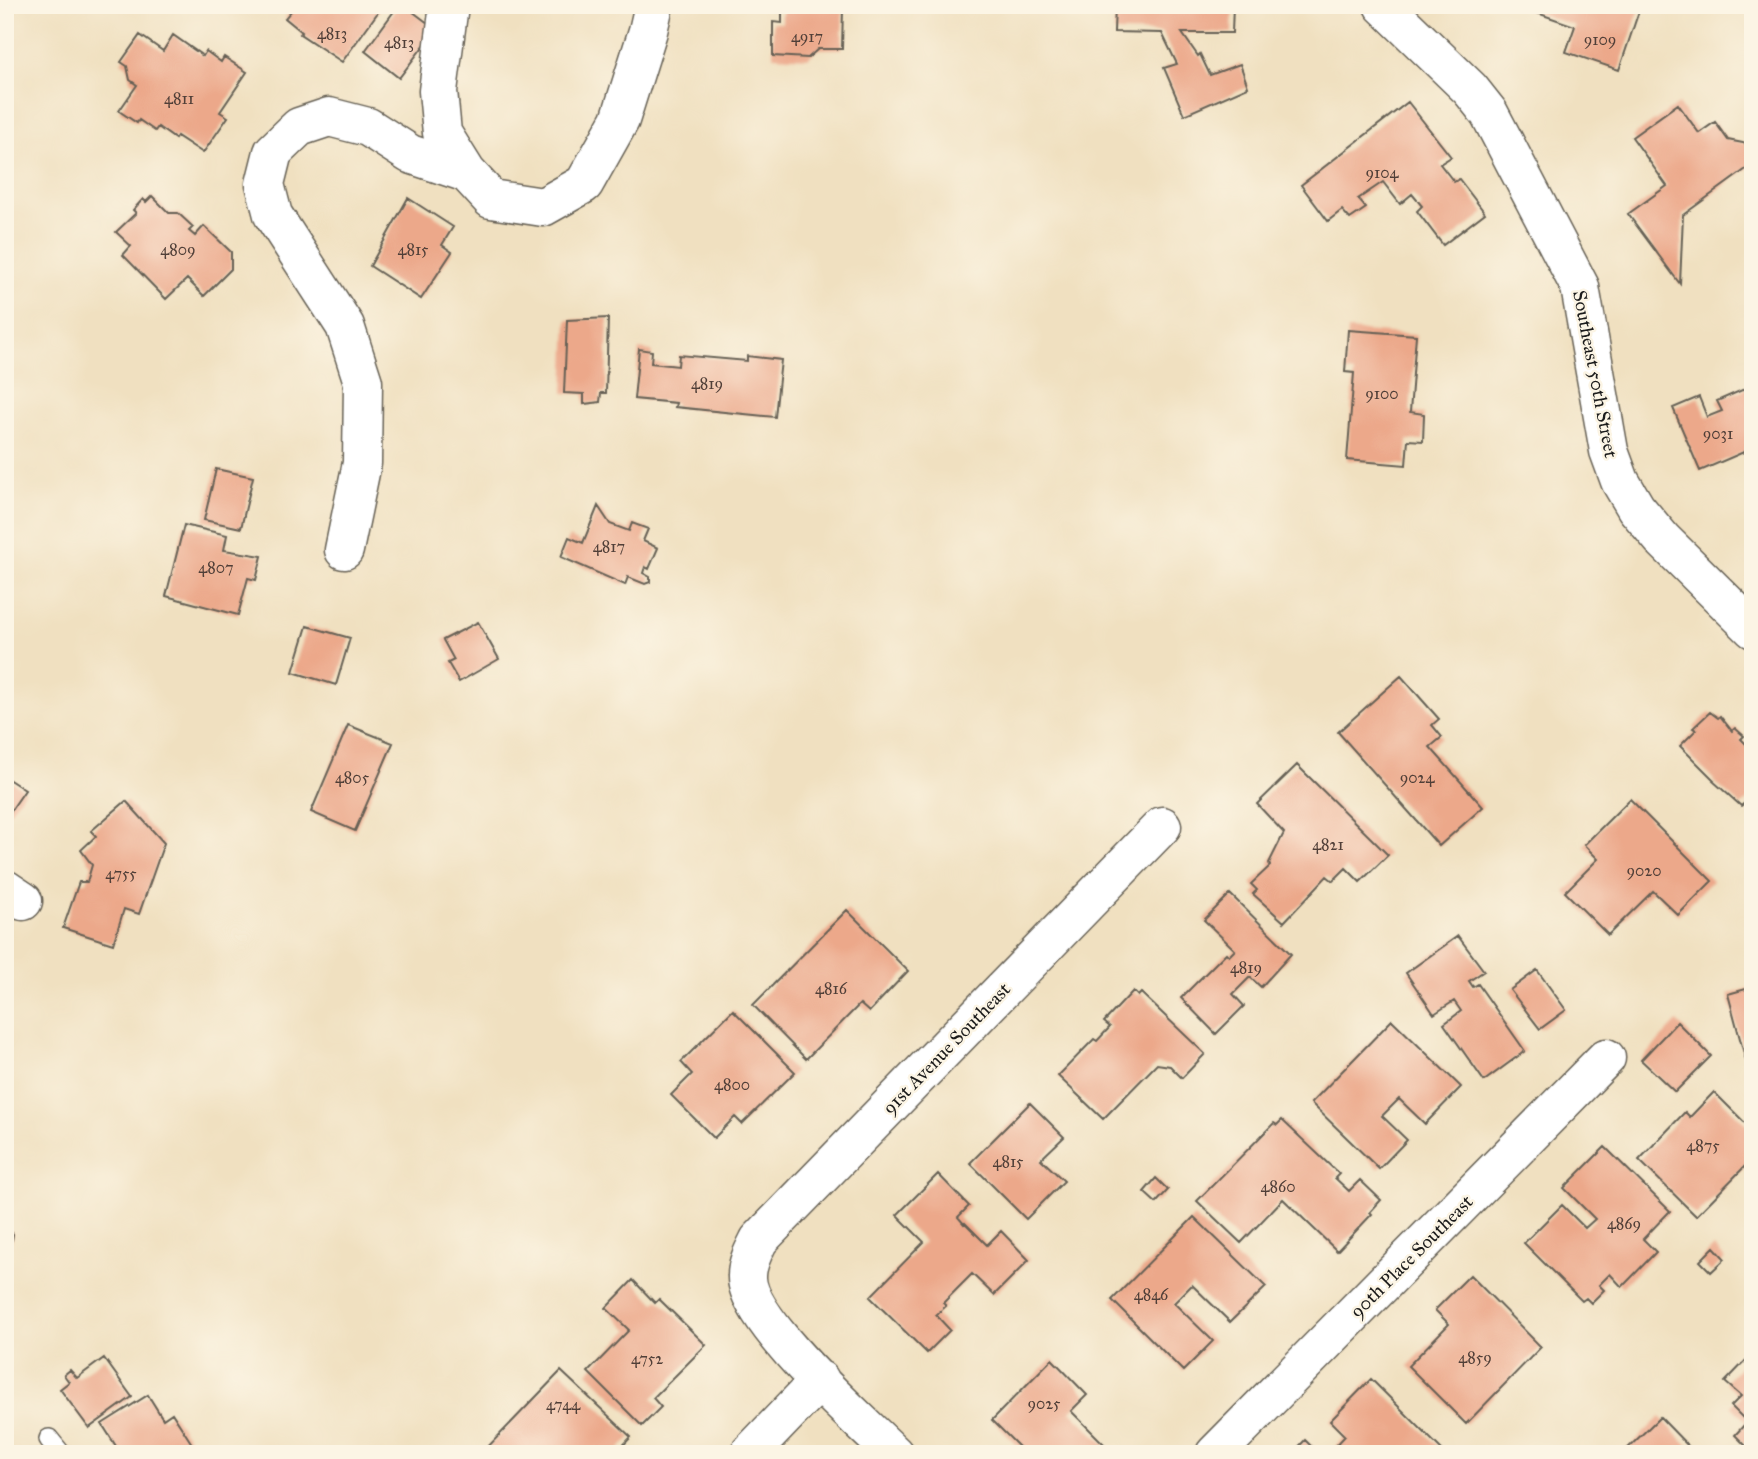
<svg xmlns="http://www.w3.org/2000/svg" width="1758" height="1459" font-family="'IM FELL Great Primer',serif">
  <style>
    .building { fill: #eca88a }
    .lines { fill: none; stroke-linecap: round; stroke-linejoin: round }
    .service-casing { stroke: #666155; stroke-width: 22 }
    .minor-casing { stroke: #666155; stroke-width: 41 }
    .service { stroke: #fff; stroke-width: 19 }
    .minor { stroke: #fff; stroke-width: 38 }
    .labels { text-anchor: middle; stroke-width: 5; stroke-linejoin: round; paint-order: stroke }
    .number-label { font-size: 16px; fill: #503f38 }
    .street-label { font-size: 19px; fill: #1c1c1c; stroke: #fcf5e5 }
  </style>
  <rect width="100%" height="100%" fill="#fcf5e5"/>
  <filter id="ink" filterUnits="userSpaceOnUse"><feTurbulence type="fractalNoise" baseFrequency=".0143" numOctaves="2"/><feDisplacementMap in="SourceGraphic" scale="14" xChannelSelector="R" yChannelSelector="G"/><feConvolveMatrix kernelMatrix="1 2 1 2 8 2 1 2 1" color-interpolation-filters="sRGB"/></filter>
  <filter id="wash" filterUnits="userSpaceOnUse"><feTurbulence type="fractalNoise" baseFrequency=".00686" numOctaves="4" result="noise"/><feDisplacementMap in="SourceGraphic" scale="28" xChannelSelector="R" yChannelSelector="G"/><feGaussianBlur stdDeviation="1.57" result="paint"/><feColorMatrix in="noise" values="0 0 0 0 0 0 0 0 0 0 0 0 0 0 0 0 0 1.4 0 .05"/><feComposite in="paint" operator="in"/></filter>
  <g filter="url(#wash)">
    <rect width="100%" height="100%" fill="#f0e0c0"/>
    <g id="blocks">
      <!-- building -->
      <path class="building" d="M 296,5 L 377,5 L 381,8 L 342,62 L 300,34 L 302,32 L 285,18 Z
        M 394,5 L 404,5 L 441,33 L 428,40 L 399,78 L 365,51 L 397,7 Z
        M 766,5 L 845,5 L 843,8 L 842,49 L 818,49 L 808,58 L 773,56 L 773,22 L 782,23 L 782,10 L 766,9 Z
        M 1115,5 L 1233,5 L 1232,33 L 1182,33 L 1198,56 L 1200,54 L 1210,75 L 1240,64 L 1248,87 L 1184,115 L 1164,68 L 1177,64 L 1162,33 L 1114,32 Z
        M 1641,5 L 1619,70 L 1566,52 L 1575,26 L 1517,6 Z
        M 140,35 L 163,51 L 173,35 L 203,56 L 206,51 L 221,62 L 224,57 L 247,72 L 220,112 L 228,117 L 203,153 L 177,136 L 175,139 L 158,127 L 155,131 L 139,120 L 137,123 L 119,111 L 137,85 L 130,80 L 127,66 L 121,62 Z
        M 1408,102 L 1451,157 L 1440,164 L 1454,182 L 1459,179 L 1485,213 L 1443,245 L 1417,211 L 1422,206 L 1412,194 L 1400,204 L 1383,182 L 1358,199 L 1366,208 L 1350,219 L 1342,210 L 1328,221 L 1301,185 Z
        M 1678,104 L 1699,133 L 1715,122 L 1728,140 L 1753,145 L 1753,164 L 1683,215 L 1680,284 L 1628,214 L 1667,186 L 1632,137 Z
        M 152,196 L 169,213 L 178,213 L 193,227 L 189,231 L 195,236 L 204,226 L 231,252 L 231,269 L 204,296 L 187,279 L 166,299 L 123,255 L 131,246 L 116,232 L 136,213 L 133,210 L 143,199 L 146,202 Z
        M 408,198 L 453,227 L 442,245 L 452,252 L 421,299 L 370,266 Z
        M 608,318 L 606,393 L 601,393 L 600,402 L 584,404 L 584,394 L 564,393 L 567,320 Z
        M 1348,330 L 1416,335 L 1410,412 L 1424,414 L 1423,441 L 1408,440 L 1406,465 L 1347,460 L 1354,373 L 1345,372 Z
        M 639,349 L 652,351 L 651,363 L 678,366 L 679,355 L 747,361 L 747,356 L 781,360 L 775,417 L 675,407 L 676,403 L 634,399 Z
        M 1749,387 L 1753,396 L 1753,448 L 1700,471 L 1673,408 L 1699,397 L 1707,417 L 1722,411 L 1717,401 Z
        M 216,469 L 253,477 L 241,528 L 204,520 Z
        M 598,506 L 610,524 L 629,531 L 632,523 L 648,529 L 643,541 L 658,548 L 649,569 L 645,567 L 643,573 L 650,577 L 650,582 L 645,584 L 628,577 L 625,585 L 561,557 L 569,537 L 583,543 Z
        M 184,525 L 227,535 L 224,550 L 262,556 L 256,580 L 248,578 L 238,615 L 166,596 Z
        M 478,622 L 499,659 L 459,682 L 448,663 L 454,660 L 443,640 Z
        M 307,626 L 350,638 L 336,685 L 293,672 Z
        M 1401,676 L 1439,719 L 1432,725 L 1442,737 L 1430,747 L 1483,807 L 1439,846 L 1338,732 Z
        M 1710,712 L 1718,718 L 1720,716 L 1732,731 L 1735,728 L 1744,736 L 1741,739 L 1753,751 L 1753,805 L 1748,800 L 1741,806 L 1713,781 L 1714,780 L 1680,746 L 1696,730 L 1693,728 Z
        M 348,725 L 393,743 L 355,831 L 311,812 Z
        M 1297,765 L 1388,855 L 1360,882 L 1346,868 L 1333,881 L 1327,876 L 1284,922 L 1253,894 L 1257,890 L 1251,884 L 1270,866 L 1269,863 L 1284,833 L 1257,804 Z
        M 5,777 L 25,790 L 5,819 Z
        M 1630,799 L 1712,881 L 1678,915 L 1653,891 L 1608,935 L 1565,892 L 1598,859 L 1584,845 Z
        M 126,801 L 164,843 L 139,914 L 124,909 L 113,944 L 63,928 L 79,882 L 87,882 L 92,865 L 81,850 L 96,836 L 91,831 Z
        M 1230,894 L 1291,954 L 1261,987 L 1250,977 L 1233,994 L 1244,1006 L 1216,1034 L 1181,998 L 1226,953 L 1229,956 L 1235,950 L 1204,920 Z
        M 847,910 L 908,971 L 869,1012 L 860,1004 L 806,1059 L 753,1005 Z
        M 1458,936 L 1484,971 L 1469,981 L 1473,987 L 1478,984 L 1525,1051 L 1484,1081 L 1444,1024 L 1461,1011 L 1454,1001 L 1434,1014 L 1406,973 Z
        M 1537,970 L 1566,1010 L 1540,1029 L 1510,990 Z
        M 1753,987 L 1753,1063 L 1747,1065 L 1728,994 Z
        M 1133,991 L 1138,996 L 1141,993 L 1205,1054 L 1182,1078 L 1170,1066 L 1157,1064 L 1103,1119 L 1058,1076 L 1094,1039 L 1097,1041 L 1110,1027 L 1104,1022 Z
        M 733,1010 L 795,1072 L 742,1124 L 735,1117 L 714,1138 L 671,1095 L 692,1074 L 681,1062 Z
        M 1392,1020 L 1461,1087 L 1425,1124 L 1399,1099 L 1382,1116 L 1407,1140 L 1379,1169 L 1311,1103 Z
        M 1677,1022 L 1711,1056 L 1675,1092 L 1641,1060 Z
        M 1714,1092 L 1753,1131 L 1753,1158 L 1696,1216 L 1639,1160 L 1685,1112 L 1690,1117 Z
        M 1030,1103 L 1064,1137 L 1041,1159 L 1064,1181 L 1026,1219 L 970,1163 Z
        M 1282,1120 L 1339,1174 L 1335,1178 L 1349,1191 L 1360,1180 L 1381,1200 L 1370,1212 L 1372,1214 L 1337,1251 L 1283,1199 L 1241,1243 L 1197,1201 L 1274,1123 L 1277,1125 Z
        M 1605,1147 L 1670,1211 L 1643,1239 L 1656,1252 L 1622,1287 L 1610,1274 L 1599,1285 L 1604,1290 L 1591,1303 L 1586,1298 L 1582,1301 L 1524,1243 L 1562,1205 L 1585,1228 L 1595,1219 L 1564,1188 Z
        M 938,1174 L 969,1206 L 958,1217 L 964,1224 L 965,1223 L 987,1245 L 1001,1231 L 1029,1260 L 994,1295 L 972,1274 L 943,1303 L 946,1306 L 936,1315 L 950,1330 L 927,1353 L 870,1297 L 924,1242 L 897,1215 Z
        M 1156,1178 L 1168,1190 L 1156,1203 L 1144,1192 Z
        M 1194,1217 L 1266,1287 L 1230,1322 L 1192,1285 L 1174,1303 L 1213,1341 L 1183,1371 L 1112,1300 Z
        M 5,1224 L 13,1234 L 12,1240 L 5,1247 Z
        M 1714,1247 L 1725,1259 L 1711,1272 L 1700,1261 Z
        M 1470,1275 L 1541,1347 L 1466,1424 L 1408,1366 L 1449,1324 L 1435,1310 Z
        M 633,1280 L 655,1303 L 659,1299 L 706,1345 L 653,1398 L 661,1407 L 642,1426 L 588,1372 L 629,1330 L 606,1308 Z
        M 1753,1353 L 1753,1453 L 1735,1435 L 1747,1422 L 1731,1406 L 1741,1396 L 1725,1382 Z
        M 104,1358 L 132,1397 L 89,1428 L 60,1389 L 69,1382 L 64,1375 L 70,1370 L 77,1378 Z
        M 1052,1359 L 1087,1395 L 1071,1411 L 1114,1454 L 1026,1454 L 992,1420 Z
        M 561,1371 L 631,1437 L 615,1454 L 481,1454 Z
        M 1371,1379 L 1446,1454 L 1328,1454 L 1345,1436 L 1330,1421 Z
        M 148,1395 L 163,1419 L 172,1413 L 194,1447 L 187,1454 L 121,1454 L 102,1424 Z
        M 1660,1417 L 1696,1454 L 1622,1454 Z
        M 1305,1440 L 1319,1454 L 1292,1454 Z"/>
    </g>
  </g>
  <g filter="url(#ink)">
    <use href="#blocks" fill-opacity="0" stroke="#666155" stroke-width="2"/>
    <g class="lines">
      <!-- service casing -->
      <g class="service-casing">
        <path id="service" d="M 49,1439 L 61,1454"/>
      </g>
      <!-- minor casing -->
      <g class="minor-casing">
        <path id="minor" d="M 449,5 L 438,91 L 442,133 L 467,173 L 491,199 L 543,207 L 584,184 L 620,120 L 648,31 L 654,5
          M 1383,5 L 1470,89 L 1489,113 L 1580,287 L 1609,451 L 1620,481 L 1636,508 L 1662,539 L 1753,629
          M 344,550 L 362,463 L 363,382 L 345,326 L 273,215 L 265,184 L 273,152 L 299,127 L 329,117 L 368,127 L 410,154 L 467,173
          M 5,889 L 23,901
          M 749,1454 L 820,1380
          M 894,1454 C 861,1421 745,1320 747,1276 C 747,1263 753,1252 759,1240 L 1162,826
          M 1215,1454 L 1606,1058"/>
      </g>
      <!-- service -->
      <use href="#service" class="service"/>
      <!-- minor -->
      <use href="#minor" class="minor"/>
    </g>
  </g>
  <g class="labels">
    <!-- number labels -->
    <g class="number-label">
      <text x="332" y="39">4813</text>
      <text x="807" y="42">4917</text>
      <text x="1600" y="45">9109</text>
      <text x="399" y="48">4813</text>
      <text x="179" y="104">4811</text>
      <text x="1382" y="178">9104</text>
      <text x="178" y="255">4809</text>
      <text x="413" y="255">4815</text>
      <text x="707" y="389">4819</text>
      <text x="1382" y="399">9100</text>
      <text x="1718" y="439">9031</text>
      <text x="609" y="552">4817</text>
      <text x="216" y="573">4807</text>
      <text x="352" y="783">4805</text>
      <text x="1417" y="783">9024</text>
      <text x="1328" y="850">4821</text>
      <text x="1644" y="876">9020</text>
      <text x="121" y="879">4755</text>
      <text x="1246" y="973">4819</text>
      <text x="831" y="994">4816</text>
      <text x="732" y="1090">4800</text>
      <text x="1703" y="1151">4875</text>
      <text x="1008" y="1167">4815</text>
      <text x="1278" y="1192">4860</text>
      <text x="1624" y="1229">4869</text>
      <text x="1151" y="1300">4846</text>
      <text x="1475" y="1363">4859</text>
      <text x="647" y="1364">4752</text>
      <text x="1044" y="1409">9025</text>
      <text x="563" y="1410">4744</text>
    </g>
    <!-- street labels -->
    <g class="street-label">
      <text transform="translate(1596 374) rotate(79)" y="7">Southeast 50th Street</text>
      <text transform="translate(946 1048) rotate(-46)" y="7">91st Avenue Southeast</text>
      <text transform="translate(1411 1256) rotate(-45)" y="7">90th Place Southeast</text>
    </g>
  </g>
  <!-- margin -->
  <rect width="1758" height="1459" fill="none" stroke="#fcf5e5" stroke-width="28"/>
</svg>
